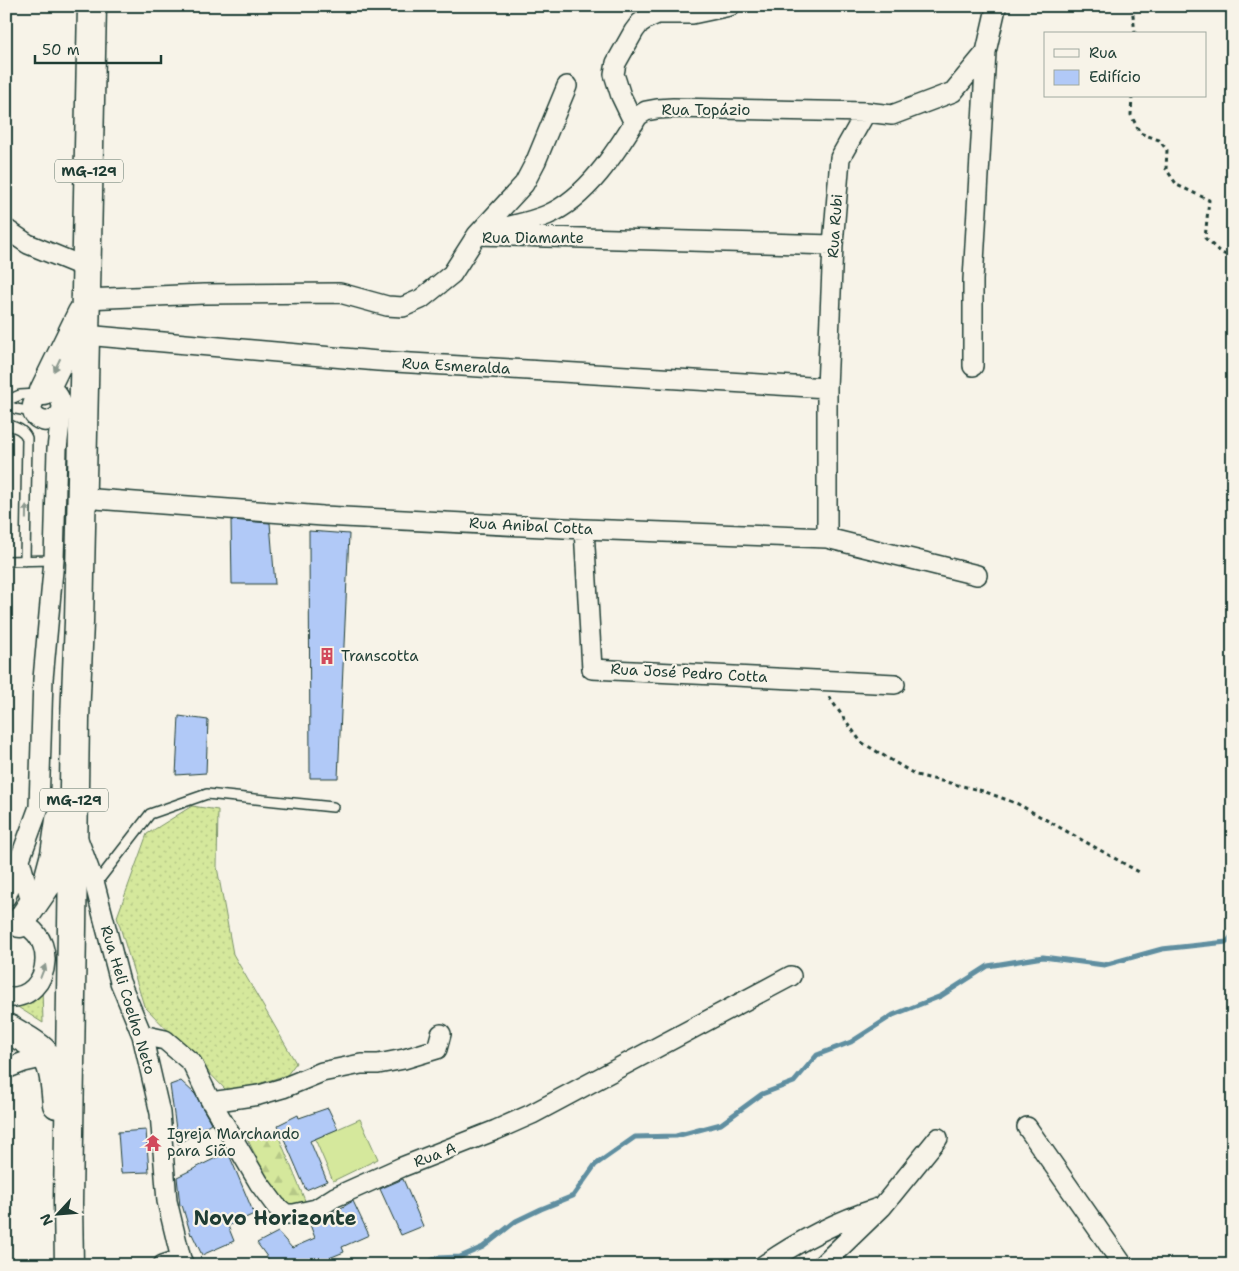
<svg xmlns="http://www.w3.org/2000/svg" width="1239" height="1271" font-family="'Shantell Sans',sans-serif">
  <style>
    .grass { fill: url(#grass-dots); stroke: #7a9268 }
    .forest { fill: url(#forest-firs); stroke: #7a9268 }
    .green { fill: #d5e89c; stroke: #7a9268 }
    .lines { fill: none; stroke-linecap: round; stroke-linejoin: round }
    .stream { stroke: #5e8ea0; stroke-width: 5 }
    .building { fill: #b1c9f7; stroke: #1f3d34 }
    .lane-casing { stroke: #1f3d34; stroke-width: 12 }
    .street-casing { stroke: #1f3d34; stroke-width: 22 }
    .primary-casing { stroke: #1f3d34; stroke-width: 31 }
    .path { stroke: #1f3d34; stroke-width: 3; stroke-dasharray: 4 4; stroke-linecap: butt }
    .lane { stroke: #f7f3e8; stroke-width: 9 }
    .street { stroke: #f7f3e8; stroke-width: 19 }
    .primary { stroke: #f7f3e8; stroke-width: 28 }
    .oneway { fill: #8b988e }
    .labels { text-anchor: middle; stroke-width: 4.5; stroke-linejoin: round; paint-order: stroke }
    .shield { fill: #f7f3e8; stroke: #60746a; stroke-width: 1 }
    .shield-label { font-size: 14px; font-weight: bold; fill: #1f3d34 }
    .street-label { font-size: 15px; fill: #1f3d34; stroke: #f7f3e8 }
    .poi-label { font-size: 15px; fill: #1f3d34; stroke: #f7f3e8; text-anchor: start }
    .district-label { font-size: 20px; font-weight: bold; fill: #1f3d34; stroke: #f7f3e8 }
  </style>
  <defs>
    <pattern id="grass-dots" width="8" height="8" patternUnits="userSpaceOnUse" patternTransform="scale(1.25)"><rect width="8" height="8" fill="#d5e89c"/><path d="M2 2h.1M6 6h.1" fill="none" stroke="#b6c887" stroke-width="1.8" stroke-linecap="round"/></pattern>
    <pattern id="forest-firs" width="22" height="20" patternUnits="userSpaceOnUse" patternTransform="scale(1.25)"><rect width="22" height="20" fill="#d5e89c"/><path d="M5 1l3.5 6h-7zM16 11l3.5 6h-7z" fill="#b6c887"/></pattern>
  </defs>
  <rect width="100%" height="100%" fill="#f7f3e8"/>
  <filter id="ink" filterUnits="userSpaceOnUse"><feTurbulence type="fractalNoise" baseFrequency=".02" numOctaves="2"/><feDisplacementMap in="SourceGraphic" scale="10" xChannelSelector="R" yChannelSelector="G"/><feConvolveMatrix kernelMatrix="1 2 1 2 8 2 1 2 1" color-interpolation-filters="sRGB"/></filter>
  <g filter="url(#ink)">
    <!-- grass -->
    <path class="grass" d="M 192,806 L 218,810 L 217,867 L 233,954 L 296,1063 L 287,1075 L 229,1093 L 144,1006 L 117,917 L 147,834 Z
      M 42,986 L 43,1023 L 13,1004 Z"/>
    <!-- forest -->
    <path class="forest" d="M 276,1130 L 306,1203 L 290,1208 L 276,1199 L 246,1136 Z"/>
    <!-- green -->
    <path class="green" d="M 360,1119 L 378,1159 L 333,1181 L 315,1139 Z"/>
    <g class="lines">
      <!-- stream -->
      <path class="stream" d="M 6,8 L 12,6
        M 423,1265 L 437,1258 L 460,1257 L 483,1247 L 516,1221 L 541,1209 L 573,1196 L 595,1165 L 635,1137 L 676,1136 L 721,1124 L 762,1094 L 794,1082 L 817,1055 L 851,1042 L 893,1015 L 941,996 L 988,966 L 1043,957 L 1104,965 L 1162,949 L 1227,942 L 1233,935"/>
    </g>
    <!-- building -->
    <path class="building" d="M 231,520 L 270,523 L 275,584 L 232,584 Z
      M 309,531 L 349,534 L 338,778 L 310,778 Z
      M 179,716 L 208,720 L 206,773 L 176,775 Z
      M 181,1081 L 195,1094 L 211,1123 L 178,1144 L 170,1085 Z
      M 328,1108 L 338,1129 L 310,1141 L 327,1181 L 306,1190 L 278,1125 L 298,1115 L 299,1118 Z
      M 146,1130 L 149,1172 L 121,1173 L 118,1132 Z
      M 228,1152 L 254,1214 L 228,1226 L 234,1241 L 202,1255 L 192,1234 L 191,1235 L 182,1205 L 180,1206 L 177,1177 Z
      M 403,1179 L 423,1226 L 401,1235 L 380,1189 Z
      M 353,1201 L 369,1235 L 342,1247 L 344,1252 L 312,1265 L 273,1265 L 257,1243 L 278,1232 L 292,1248 L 315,1238 L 309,1222 L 322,1219 Z"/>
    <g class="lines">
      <!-- lane casing -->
      <g class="lane-casing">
        <path id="lane" d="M 6,401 L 20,395 L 38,394
          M 6,405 L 16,409 L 33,412
          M 6,424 C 15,427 23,429 27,438 L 25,561
          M 6,561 L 54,560
          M 95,885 L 150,814 L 207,794 L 333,807"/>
      </g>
      <!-- street casing -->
      <g class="street-casing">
        <path id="street" d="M 634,123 L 621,96 L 614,74 L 616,63 L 634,31 L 640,23 L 646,19 L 657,14 L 692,14 L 730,6
          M 6,229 L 28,244 L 87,268
          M 495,230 C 512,225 531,222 547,215 C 587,198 616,152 638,116 L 646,111 L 657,109 L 673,108 L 866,112
          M 477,235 L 524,184 L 536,161 L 567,86
          M 85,299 L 204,294 L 340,293 L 387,306 L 403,307 L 421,299 L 452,274 L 477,235 L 833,245
          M 85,335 L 378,361 L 827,388
          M 973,366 L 973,280 L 986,52
          M 82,498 L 323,516 L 584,529 L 827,538 L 977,575
          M 584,529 L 592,669 L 895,684
          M 827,538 L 827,388 L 833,245 L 840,158 L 866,112 L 892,115 L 953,92 L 986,52 L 996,8 L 995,6
          M 78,839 L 95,885 L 120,982 L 142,1035 L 160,1113 L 167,1201 L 181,1259 L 184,1265
          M 20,860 L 32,905
          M 6,897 L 39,807 L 43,679 L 54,560 L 57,449 L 62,406 C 54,367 12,413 44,421 C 51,422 56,418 61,413
          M 6,921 C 61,921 55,1002 6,997
          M 142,1035 L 165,1040 L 192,1063 L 209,1098 L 259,1183 L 276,1206 L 286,1214 L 294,1214 L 316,1209 L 335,1197 L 402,1167 L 496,1130 L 532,1114 L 791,976
          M 6,1069 L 24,1062 L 46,1057
          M 211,1102 L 259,1095 L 283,1088 L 322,1072 L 361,1064 L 378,1064 L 404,1059 L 437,1049 L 441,1034
          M 1027,1127 L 1123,1265
          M 163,1265 L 181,1259
          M 764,1265 C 800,1240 837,1221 878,1208
          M 822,1265 L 882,1207 L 938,1138"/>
      </g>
      <!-- primary casing -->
      <g class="primary-casing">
        <path id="primary" d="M 44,391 L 82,313
          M 20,923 L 47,884 L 55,854 L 60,820
          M 9,1029 C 19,1036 33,1042 42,1051 C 55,1064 55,1087 57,1104
          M 69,1265 L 68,1203 L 75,719 L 79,622 L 92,6"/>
      </g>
      <!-- path -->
      <path class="path" d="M 1132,6 L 1135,34
        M 1132,96 L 1131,115 L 1140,133 L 1159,140 L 1167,150 L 1166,169 L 1177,185 L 1209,200 L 1205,238 L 1221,253 L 1233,257
        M 829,697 L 861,742 L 916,775 L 983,791 L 1018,804 L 1139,872"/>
      <!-- lane -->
      <use href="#lane" class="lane"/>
      <!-- street -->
      <use href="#street" class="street"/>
      <!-- primary -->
      <use href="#primary" class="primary"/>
    </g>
    <!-- one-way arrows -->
    <defs><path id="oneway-solid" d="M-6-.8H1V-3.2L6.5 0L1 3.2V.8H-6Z" transform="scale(1.25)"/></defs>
    <g class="oneway">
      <use href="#oneway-solid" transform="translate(57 365) rotate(116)"/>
      <use href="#oneway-solid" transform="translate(26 512) rotate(-89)"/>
      <use href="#oneway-solid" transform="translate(43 971) rotate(-69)"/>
    </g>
  </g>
  <!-- icons -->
  <defs>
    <g id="building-bare" transform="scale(1.35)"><path d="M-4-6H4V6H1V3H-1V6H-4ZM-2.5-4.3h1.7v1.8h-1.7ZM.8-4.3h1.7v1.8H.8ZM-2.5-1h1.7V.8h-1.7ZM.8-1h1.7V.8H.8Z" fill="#d1495b" stroke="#f7f3e8" stroke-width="2.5" paint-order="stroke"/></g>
    <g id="temple-bare" transform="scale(1.35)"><path d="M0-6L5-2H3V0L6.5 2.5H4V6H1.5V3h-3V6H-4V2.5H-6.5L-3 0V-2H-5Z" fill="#d1495b" stroke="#f7f3e8" stroke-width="2.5" paint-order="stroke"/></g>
  </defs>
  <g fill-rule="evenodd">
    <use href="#building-bare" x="327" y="656"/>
    <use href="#temple-bare" x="153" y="1143"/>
  </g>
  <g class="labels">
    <!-- shield labels -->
    <g class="shield">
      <rect x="55" y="159.5" width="68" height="23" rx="4"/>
      <rect x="40" y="788.5" width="68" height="23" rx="4"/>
    </g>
    <g class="shield-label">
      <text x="89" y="176">MG-129</text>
      <text x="74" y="805">MG-129</text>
    </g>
    <!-- street labels -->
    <g class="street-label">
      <text x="706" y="115">Rua Topázio</text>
      <text transform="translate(835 226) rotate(-86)" y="5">Rua Rubi</text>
      <text x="533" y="243">Rua Diamante</text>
      <text transform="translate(456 366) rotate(3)" y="5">Rua Esmeralda</text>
      <text transform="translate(531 526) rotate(3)" y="5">Rua Anibal Cotta</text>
      <text transform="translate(689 673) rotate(3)" y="5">Rua José Pedro Cotta</text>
      <text transform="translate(128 1000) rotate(73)" y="5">Rua Heli Coelho Neto</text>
      <text transform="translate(435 1155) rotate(-21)" y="5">Rua A</text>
    </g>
    <!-- poi labels -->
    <g class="poi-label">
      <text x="341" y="661">Transcotta</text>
      <text x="167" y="1139">Igreja Marchando<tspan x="167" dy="17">para Sião</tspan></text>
    </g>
    <!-- district labels -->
    <g class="district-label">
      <text x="275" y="1225">Novo Horizonte</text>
    </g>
  </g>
  <!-- margin -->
  <rect width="1239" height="1271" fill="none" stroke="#f7f3e8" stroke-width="25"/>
  <rect x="12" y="12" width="1214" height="1246" fill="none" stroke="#1f3d34" stroke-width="2" filter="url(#ink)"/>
  <!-- legend -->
  <rect x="1044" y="32" width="162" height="65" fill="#f7f3e8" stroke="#a1aaa0"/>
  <rect x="1054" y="49" width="25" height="8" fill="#f7f3e8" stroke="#a1aaa0"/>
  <text x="1089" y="58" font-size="15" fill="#1f3d34">Rua</text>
  <rect x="1054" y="70" width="25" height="15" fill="#b1c9f7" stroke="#a1aaa0"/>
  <text x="1089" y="82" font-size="15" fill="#1f3d34">Edifício</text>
  <!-- north arrow -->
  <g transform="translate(58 1214) rotate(244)" stroke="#f7f3e8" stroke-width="4" paint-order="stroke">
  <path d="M0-4L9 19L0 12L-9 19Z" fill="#1f3d34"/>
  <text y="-8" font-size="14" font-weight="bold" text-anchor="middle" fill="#1f3d34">N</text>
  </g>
  <!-- scale -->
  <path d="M35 55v8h126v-8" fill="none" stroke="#1f3d34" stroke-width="2.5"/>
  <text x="42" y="55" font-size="15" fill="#1f3d34" stroke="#f7f3e8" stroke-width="4" paint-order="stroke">50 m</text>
</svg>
